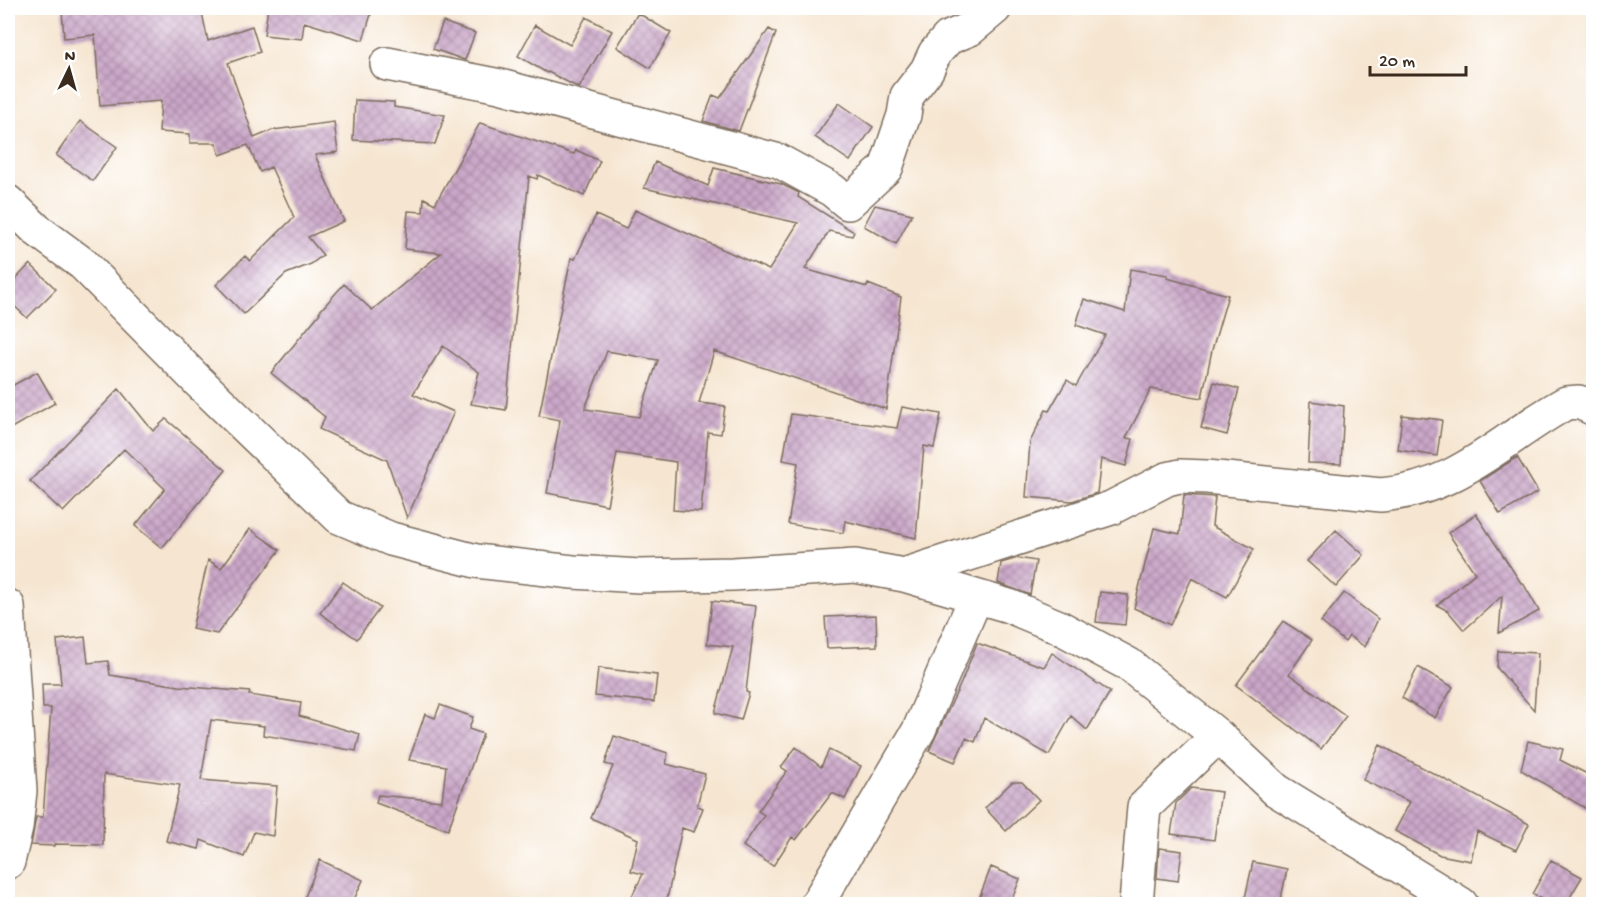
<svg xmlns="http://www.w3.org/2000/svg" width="1601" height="912" font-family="'Gochi Hand',sans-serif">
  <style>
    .building { fill: url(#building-cross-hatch); fill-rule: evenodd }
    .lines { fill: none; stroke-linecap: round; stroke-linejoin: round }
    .minor-casing { stroke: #7c6c5d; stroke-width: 36 }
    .minor { stroke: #fff; stroke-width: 33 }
  </style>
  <defs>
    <pattern id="building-cross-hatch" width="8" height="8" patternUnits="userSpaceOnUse" patternTransform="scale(1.5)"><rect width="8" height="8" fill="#cba7c9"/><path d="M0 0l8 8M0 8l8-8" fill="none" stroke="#a688a3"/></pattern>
  </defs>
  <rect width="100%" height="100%" fill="#fff"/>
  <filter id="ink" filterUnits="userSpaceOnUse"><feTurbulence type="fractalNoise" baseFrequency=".0167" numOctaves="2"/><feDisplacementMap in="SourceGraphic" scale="12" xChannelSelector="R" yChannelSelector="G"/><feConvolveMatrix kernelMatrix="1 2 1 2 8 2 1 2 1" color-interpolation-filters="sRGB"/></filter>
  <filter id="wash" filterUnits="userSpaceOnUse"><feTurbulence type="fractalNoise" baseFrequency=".008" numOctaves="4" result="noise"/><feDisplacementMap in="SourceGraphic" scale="24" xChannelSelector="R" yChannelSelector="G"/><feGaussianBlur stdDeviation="1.35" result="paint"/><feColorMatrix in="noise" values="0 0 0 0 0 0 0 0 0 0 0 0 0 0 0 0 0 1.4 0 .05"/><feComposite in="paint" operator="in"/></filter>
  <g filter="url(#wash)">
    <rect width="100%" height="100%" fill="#f6e6d1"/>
    <g id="blocks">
      <!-- building -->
      <path class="building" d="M 83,8 L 201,8 L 208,41 L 252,26 L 260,52 L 228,63 L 254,138 L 273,130 L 334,122 L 338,152 L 315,155 L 344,221 L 308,237 L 323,255 L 311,264 L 286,274 L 244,314 L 216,285 L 245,256 L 250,261 L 294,217 L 271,167 L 260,172 L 248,145 L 220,155 L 216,143 L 190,143 L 190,134 L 159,132 L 161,101 L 100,106 L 95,35 L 64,38 L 62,10 Z
        M 268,8 L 373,8 L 363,40 L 304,22 L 302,39 L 264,35 Z
        M 638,13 L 671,33 L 650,68 L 617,47 Z
        M 586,17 L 612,31 L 579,88 L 548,72 L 547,73 L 518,56 L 535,25 L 570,45 Z
        M 443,22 L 475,33 L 465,60 L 433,49 Z
        M 769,29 L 776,33 L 739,131 L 703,121 L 713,95 L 720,98 Z
        M 355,100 L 394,102 L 394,107 L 445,115 L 435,144 L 353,140 Z
        M 839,103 L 873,127 L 850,161 L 815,137 Z
        M 80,121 L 117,147 L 93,181 L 56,155 Z
        M 480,123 L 574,154 L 576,150 L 600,161 L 584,196 L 538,175 L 537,179 L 529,176 L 506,410 L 471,404 L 479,372 L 443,346 L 413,394 L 454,412 L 407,518 L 387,460 L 319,429 L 325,417 L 271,373 L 320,313 L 319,312 L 344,284 L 372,310 L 441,253 L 405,249 L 408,211 L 423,212 L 424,198 L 435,204 Z
        M 655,162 L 708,186 L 714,168 L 781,184 L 799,193 L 798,197 L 854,232 L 852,236 L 829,231 L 805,269 L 867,287 L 868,284 L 901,297 L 886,409 L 714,351 L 699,403 L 725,406 L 721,434 L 708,432 L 701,512 L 673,510 L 676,462 L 617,453 L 607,505 L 547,493 L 560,420 L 539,416 L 571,258 L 575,259 L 596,215 L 626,229 L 635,210 L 769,270 L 798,223 L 644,188 ZM 607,351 L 658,360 L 639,417 L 585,409 Z
        M 875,205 L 912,214 L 896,244 L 864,226 Z
        M 30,264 L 56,289 L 27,318 L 8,300 L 8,287 Z
        M 1130,269 L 1168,275 L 1167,278 L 1228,295 L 1212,350 L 1202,398 L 1151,389 L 1126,438 L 1133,439 L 1126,466 L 1101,459 L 1097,493 L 1072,501 L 1026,497 L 1030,442 L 1046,410 L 1049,411 L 1067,380 L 1076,386 L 1105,335 L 1076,325 L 1084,299 L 1125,312 Z
        M 37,372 L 55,403 L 8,430 L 8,388 Z
        M 1214,382 L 1239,389 L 1227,435 L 1201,428 Z
        M 119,389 L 153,431 L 166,419 L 226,470 L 162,548 L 135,526 L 165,489 L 124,449 L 63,512 L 30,481 Z
        M 1311,401 L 1344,406 L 1341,464 L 1308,463 Z
        M 902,407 L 941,414 L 934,448 L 924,446 L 916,538 L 845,521 L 843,533 L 788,524 L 798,463 L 783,460 L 791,414 L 897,428 Z
        M 1402,415 L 1442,420 L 1437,456 L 1398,450 Z
        M 1517,457 L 1538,492 L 1500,514 L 1480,481 Z
        M 1184,495 L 1215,497 L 1212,526 L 1254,549 L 1227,597 L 1192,578 L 1170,625 L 1134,608 L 1154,528 L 1180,534 Z
        M 1476,514 L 1521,583 L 1523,583 L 1539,611 L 1499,633 L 1502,596 L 1464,630 L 1448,611 L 1437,605 L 1475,573 L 1448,533 Z
        M 250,529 L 280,550 L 217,634 L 192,629 L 208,560 L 221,568 Z
        M 1336,530 L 1364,555 L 1336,587 L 1307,561 Z
        M 1018,558 L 1036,561 L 1030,595 L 998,583 L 1001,563 Z
        M 343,582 L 380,608 L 357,639 L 320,613 Z
        M 1100,592 L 1128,595 L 1125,625 L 1096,622 Z
        M 1344,593 L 1378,619 L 1365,647 L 1349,636 L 1345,642 L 1321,622 Z
        M 712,601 L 756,606 L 746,692 L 749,693 L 741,720 L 715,713 L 733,647 L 707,644 Z
        M 876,615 L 877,646 L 827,648 L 825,617 Z
        M 1283,621 L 1312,640 L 1289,674 L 1346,716 L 1321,749 L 1236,685 Z
        M 85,637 L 88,663 L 108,661 L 110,675 L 179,686 L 250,692 L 249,695 L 301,703 L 299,716 L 360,734 L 356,751 L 263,735 L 264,726 L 211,720 L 201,780 L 277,786 L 273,836 L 254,832 L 244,857 L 201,840 L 199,849 L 166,841 L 180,785 L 104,774 L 103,845 L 54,844 L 54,846 L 31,845 L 36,817 L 43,817 L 51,708 L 43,708 L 42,684 L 61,684 L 57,640 Z
        M 977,643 L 1044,667 L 1052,653 L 1110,692 L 1087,730 L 1071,716 L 1049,755 L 984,718 L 975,742 L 966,738 L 955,762 L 929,751 L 961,683 Z
        M 1498,651 L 1538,653 L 1534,710 L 1497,668 Z
        M 1418,667 L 1453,687 L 1435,718 L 1402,698 Z
        M 598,668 L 657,675 L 654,702 L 595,696 Z
        M 440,705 L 473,717 L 469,729 L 483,734 L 448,830 L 376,803 L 378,795 L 442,801 L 446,766 L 409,760 L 425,714 L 435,718 Z
        M 614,736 L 668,753 L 666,764 L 705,774 L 697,806 L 703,808 L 694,832 L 682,828 L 666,904 L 628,904 L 643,874 L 631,871 L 638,839 L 591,818 L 613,766 L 605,764 Z
        M 1528,741 L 1563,749 L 1560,760 L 1593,777 L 1593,813 L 1521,770 Z
        M 1380,745 L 1529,824 L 1516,850 L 1477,831 L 1471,861 L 1440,855 L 1395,831 L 1410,802 L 1363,780 Z
        M 796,747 L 821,767 L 829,750 L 861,766 L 845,799 L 832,793 L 796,840 L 792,837 L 773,866 L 743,846 L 764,815 L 758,811 L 787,771 L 781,767 Z
        M 1012,782 L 1022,782 L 1039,800 L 1006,831 L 985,808 Z
        M 1191,788 L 1221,792 L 1214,840 L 1171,834 L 1176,803 Z
        M 1159,848 L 1182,851 L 1178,881 L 1157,878 Z
        M 320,860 L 363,880 L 352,904 L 302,904 Z
        M 1551,860 L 1582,877 L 1566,904 L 1550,904 L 1532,894 Z
        M 1253,862 L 1287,869 L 1280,904 L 1245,898 Z
        M 991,867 L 1020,879 L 1010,904 L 977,904 Z"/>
    </g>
  </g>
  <g filter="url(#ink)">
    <use href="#blocks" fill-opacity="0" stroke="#7c6c5d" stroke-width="1.5"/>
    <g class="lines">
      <!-- minor casing -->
      <g class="minor-casing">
        <path id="minor" d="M 387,64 L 500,86 L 779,161 L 832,190 L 848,203 L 886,168 L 904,115 L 907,96 L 927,70 L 935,53 L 948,38 L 970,29 L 995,8
          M 8,202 L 37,230 L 83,264 L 198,381 L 339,517 L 391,539 L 476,561 L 573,572 L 640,576 L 733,574 L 855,566 L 904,575 L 1009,606 L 1059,627 L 1128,664 L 1218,736 L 1276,790 L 1461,904
          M 904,575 L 1111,508 L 1167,479 L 1180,476 L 1207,477 L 1381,495 C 1459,489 1502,438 1566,403 L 1579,402 L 1594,409
          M 8,606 L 20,791 L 16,828 L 8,862
          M 817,904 L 919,730 L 976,597
          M 1136,904 L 1144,807 L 1218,736"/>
      </g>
      <!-- minor -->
      <use href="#minor" class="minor"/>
    </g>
  </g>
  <!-- margin -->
  <rect width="1601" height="912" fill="none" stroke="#fff" stroke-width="30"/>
  <!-- north arrow -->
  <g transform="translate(69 69) rotate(5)" stroke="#ffffff" stroke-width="4.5" paint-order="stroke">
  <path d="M0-4.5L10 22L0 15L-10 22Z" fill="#3b2a1e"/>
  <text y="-9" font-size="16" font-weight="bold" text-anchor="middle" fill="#3b2a1e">N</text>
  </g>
  <!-- scale -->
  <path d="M1370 66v9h96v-9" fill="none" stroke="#3b2a1e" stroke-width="3"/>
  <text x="1379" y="66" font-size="18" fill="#3b2a1e" stroke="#ffffff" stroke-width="4.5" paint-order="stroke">20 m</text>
</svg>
